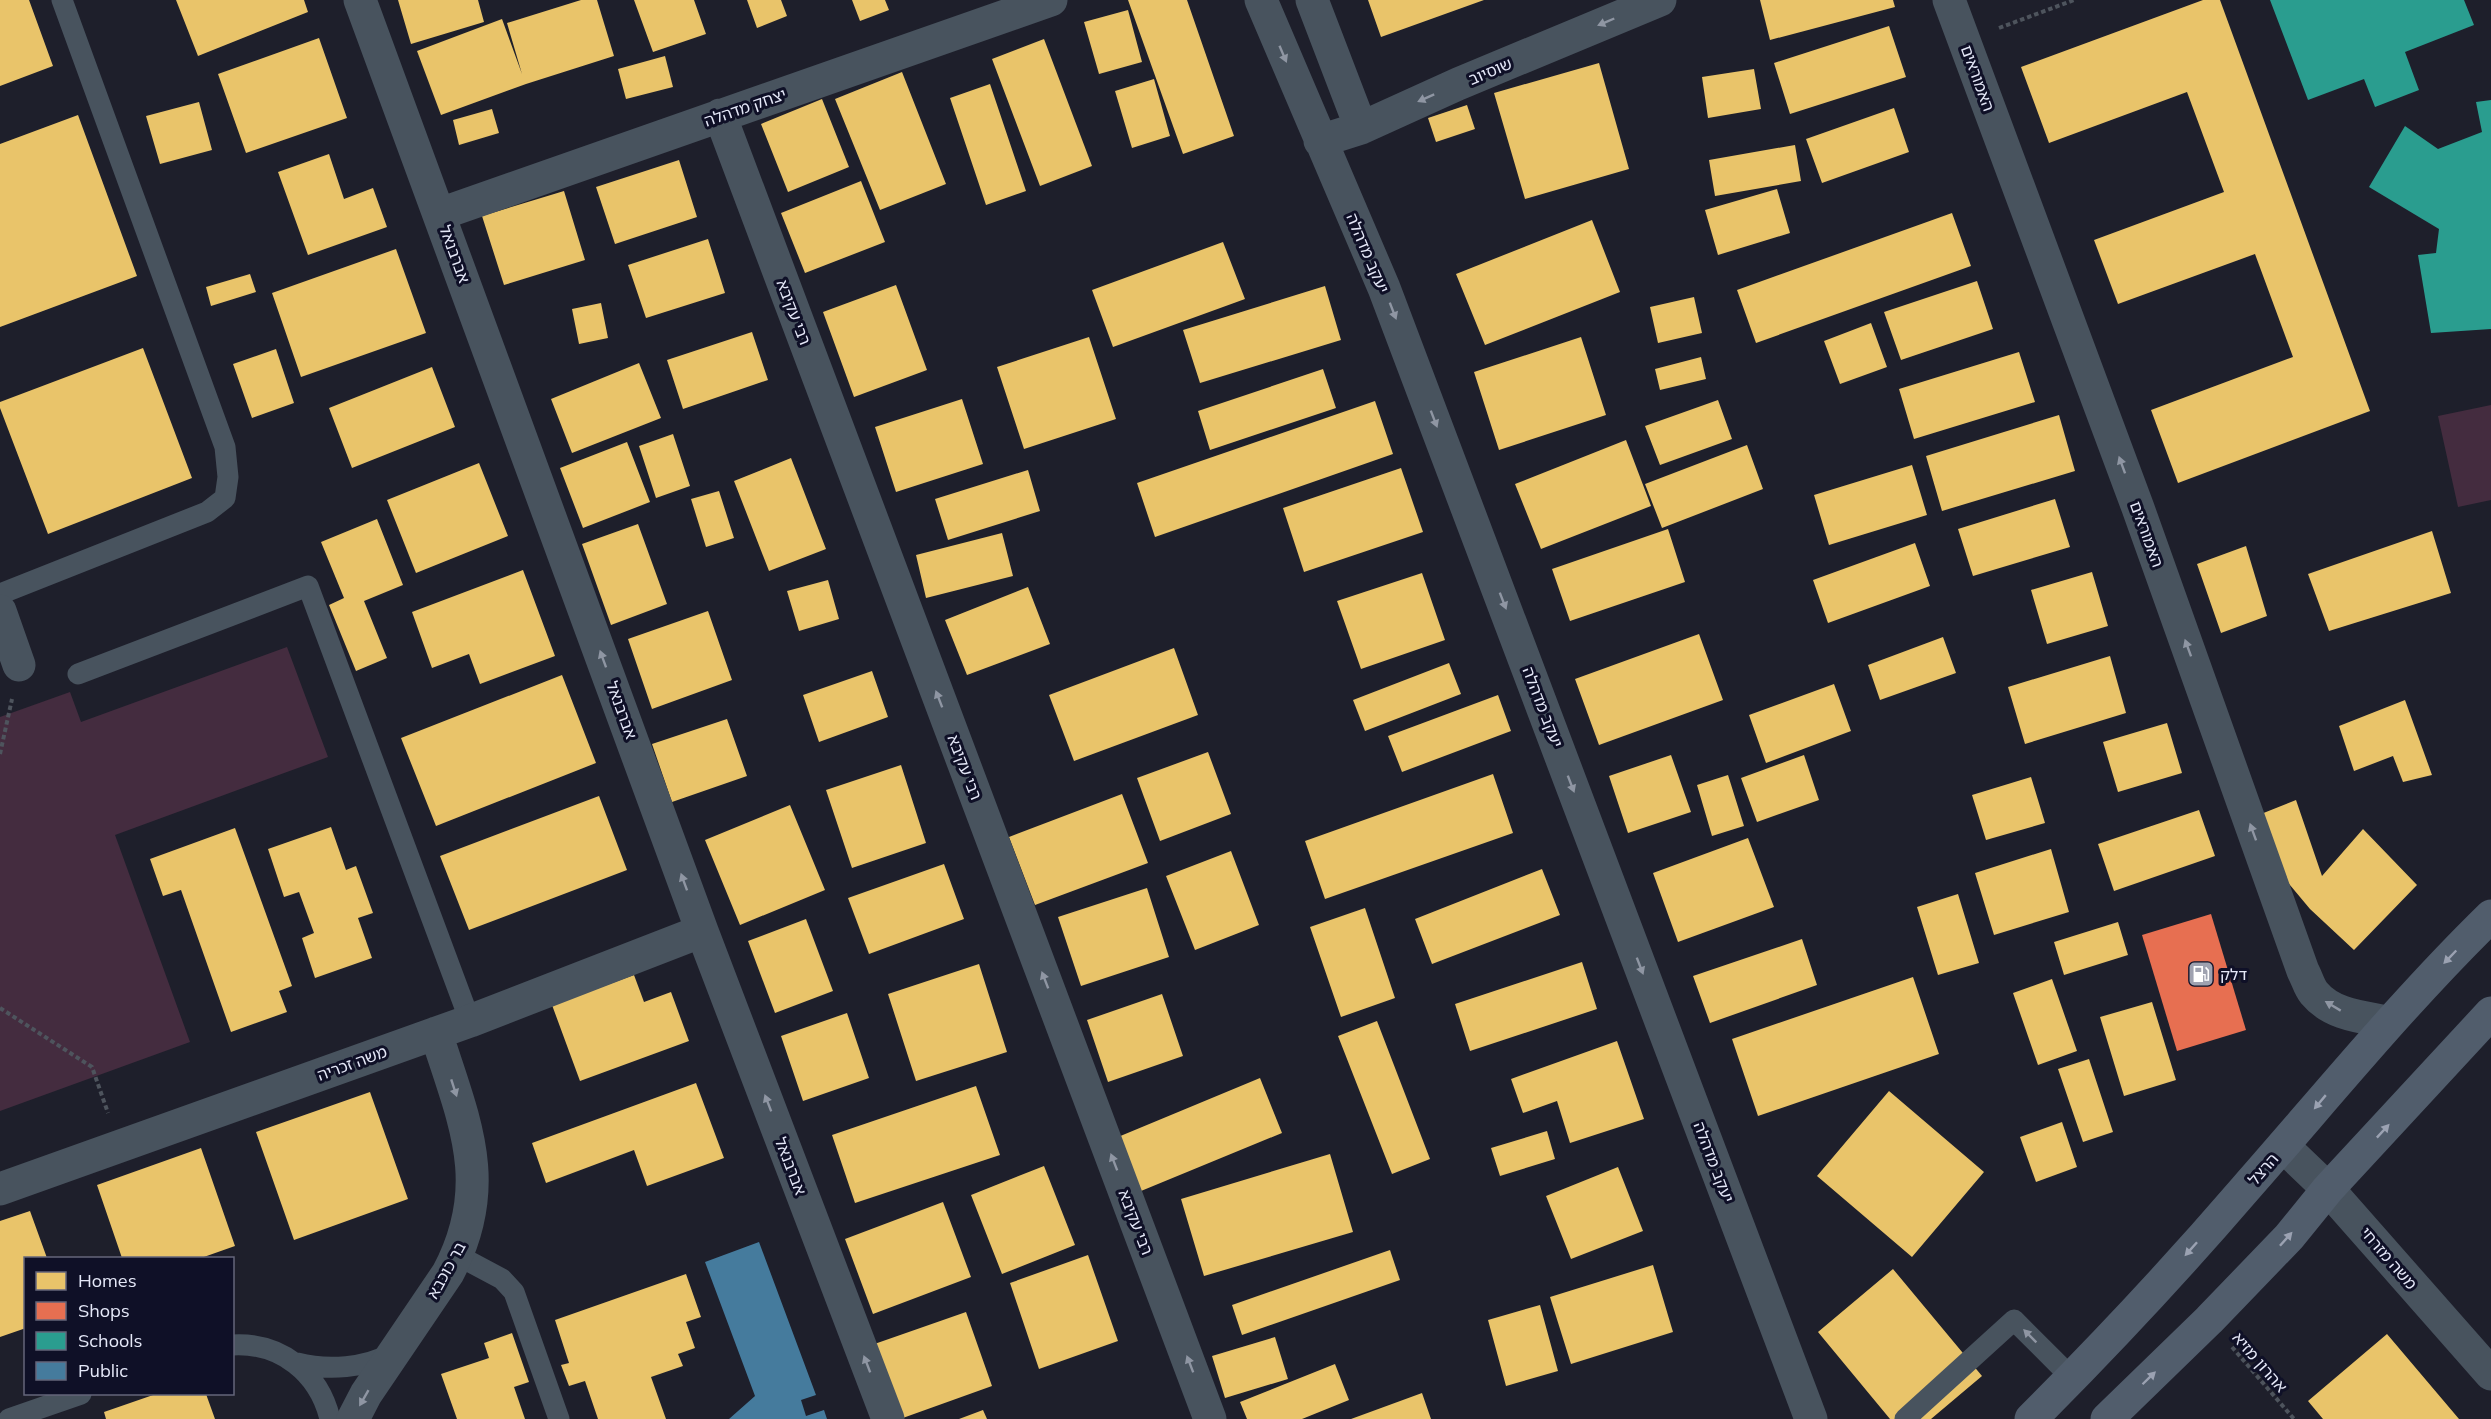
<svg xmlns="http://www.w3.org/2000/svg" width="2491" height="1419" font-family="Mulish,'Noto Sans Hebrew',sans-serif">
  <style>
    .green { fill: #442c3f }
    .homes { fill: #e9c46a }
    .shops { fill: #e76f51 }
    .schools { fill: #2a9d8f }
    .public { fill: #457b9d }
    .lines { fill: none; stroke-linecap: round; stroke-linejoin: round }
    .path { stroke: #4e545d; stroke-width: 4; stroke-dasharray: 4.5 3; stroke-linecap: butt }
    .lane { stroke: #48535e; stroke-width: 21 }
    .street { stroke: #48535e; stroke-width: 33 }
    .primary { stroke: #515d6c; stroke-width: 33 }
    .oneway { fill: #8f96a3 }
    .oneway2 { fill: #9ba2b2 }
    .labels { text-anchor: middle; stroke-width: 6; stroke-linejoin: round; paint-order: stroke }
    .street-label { font-size: 16px; fill: #e5e8f8; stroke: #0f1027 }
    .poi-label { font-size: 16px; fill: #e5e8f8; stroke: #0f1027; text-anchor: start }
  </style>
  <rect width="100%" height="100%" fill="#1e1f2b"/>
  <!-- green -->
  <path class="green" d="M 2491,405 L 2491,500 L 2458,507 L 2438,416 Z
    M 287,647 L 328,757 L 115,835 L 190,1042 L 0,1111 L 0,717 L 70,692 L 81,722 Z"/>
  <!-- homes -->
  <path class="homes" d="M 0,0 L 29,0 L 53,66 L 0,86 Z
    M 176,0 L 304,0 L 308,12 L 198,56 Z
    M 398,0 L 478,0 L 484,22 L 411,44 Z
    M 581,0 L 597,0 L 614,56 L 526,84 L 441,115 L 417,51 L 502,19 L 522,74 L 507,23 Z
    M 634,0 L 694,0 L 706,34 L 653,52 Z
    M 747,0 L 781,0 L 787,16 L 757,28 Z
    M 852,0 L 885,0 L 889,10 L 860,21 Z
    M 1128,0 L 1187,0 L 1234,136 L 1183,154 Z
    M 1368,0 L 1484,0 L 1381,37 Z
    M 1760,0 L 1893,0 L 1895,7 L 1770,40 Z
    M 2203,0 L 2220,0 L 2370,411 L 2178,483 L 2151,410 L 2293,357 L 2255,254 L 2118,304 L 2094,240 L 2224,192 L 2187,92 L 2049,143 L 2021,67 Z
    M 1128,10 L 1142,62 L 1099,74 L 1084,22 Z
    M 1889,26 L 1906,77 L 1790,114 L 1774,63 Z
    M 319,38 L 347,118 L 246,153 L 218,74 Z
    M 1044,39 L 1092,166 L 1040,186 L 992,59 Z
    M 665,56 L 673,87 L 626,99 L 618,69 Z
    M 1599,63 L 1629,169 L 1525,199 L 1494,93 Z
    M 1754,69 L 1761,109 L 1708,118 L 1702,77 Z
    M 902,72 L 946,184 L 880,210 L 835,99 Z
    M 1154,79 L 1170,136 L 1132,148 L 1115,91 Z
    M 990,84 L 1026,191 L 986,205 L 950,98 Z
    M 822,99 L 849,167 L 788,192 L 761,124 Z
    M 199,102 L 212,150 L 160,164 L 146,116 Z
    M 1467,105 L 1475,129 L 1436,142 L 1428,118 Z
    M 1894,108 L 1909,152 L 1822,183 L 1806,139 Z
    M 492,109 L 499,133 L 459,145 L 453,120 Z
    M 78,115 L 137,276 L 0,327 L 0,144 Z
    M 1795,145 L 1801,181 L 1715,196 L 1709,160 Z
    M 329,154 L 344,199 L 373,188 L 387,227 L 308,255 L 278,172 Z
    M 679,160 L 697,217 L 615,244 L 596,187 Z
    M 861,181 L 885,242 L 805,273 L 781,213 Z
    M 1777,189 L 1790,233 L 1718,255 L 1705,210 Z
    M 564,191 L 585,260 L 504,285 L 482,216 Z
    M 1952,213 L 1971,266 L 1756,343 L 1737,290 Z
    M 1592,220 L 1620,292 L 1485,345 L 1456,274 Z
    M 708,239 L 725,293 L 646,318 L 628,265 Z
    M 1223,242 L 1245,299 L 1113,347 L 1092,290 Z
    M 396,249 L 426,333 L 301,377 L 272,293 Z
    M 250,274 L 256,292 L 211,306 L 206,287 Z
    M 1977,281 L 1993,329 L 1901,360 L 1884,312 Z
    M 896,285 L 927,370 L 854,397 L 823,312 Z
    M 1325,286 L 1341,340 L 1200,383 L 1183,330 Z
    M 1694,297 L 1702,333 L 1658,343 L 1650,307 Z
    M 601,303 L 608,338 L 579,344 L 572,309 Z
    M 1871,323 L 1887,367 L 1840,384 L 1824,341 Z
    M 752,332 L 768,380 L 683,409 L 667,360 Z
    M 1089,337 L 1116,419 L 1024,449 L 997,367 Z
    M 1581,337 L 1606,415 L 1499,450 L 1474,372 Z
    M 143,348 L 192,478 L 48,534 L 0,408 L 0,402 Z
    M 276,349 L 294,403 L 252,418 L 233,364 Z
    M 2019,352 L 2035,402 L 1914,439 L 1899,389 Z
    M 1701,357 L 1706,379 L 1660,390 L 1655,369 Z
    M 639,363 L 661,418 L 572,453 L 551,399 Z
    M 432,367 L 455,427 L 352,468 L 329,408 Z
    M 1323,369 L 1336,408 L 1210,450 L 1198,411 Z
    M 962,399 L 983,464 L 896,492 L 875,427 Z
    M 1718,400 L 1732,439 L 1660,465 L 1645,426 Z
    M 1375,401 L 1393,454 L 1155,537 L 1137,483 Z
    M 2059,415 L 2075,471 L 1942,511 L 1926,456 Z
    M 673,434 L 690,486 L 656,498 L 639,446 Z
    M 1626,440 L 1651,506 L 1541,549 L 1515,484 Z
    M 627,442 L 650,502 L 583,528 L 560,468 Z
    M 1747,445 L 1763,489 L 1662,528 L 1645,484 Z
    M 791,458 L 826,549 L 769,571 L 734,481 Z
    M 479,463 L 508,536 L 416,573 L 387,500 Z
    M 1912,465 L 1927,515 L 1829,545 L 1814,495 Z
    M 1401,468 L 1423,532 L 1304,572 L 1283,508 Z
    M 1028,470 L 1040,511 L 948,540 L 935,499 Z
    M 719,491 L 734,538 L 706,547 L 691,499 Z
    M 2055,499 L 2070,547 L 1973,576 L 1958,529 Z
    M 377,519 L 403,585 L 364,601 L 387,658 L 356,671 L 329,605 L 344,598 L 321,542 Z
    M 638,524 L 667,604 L 611,625 L 582,544 Z
    M 1668,529 L 1685,582 L 1570,621 L 1552,569 Z
    M 2432,531 L 2451,593 L 2329,631 L 2308,574 Z
    M 1002,533 L 1013,576 L 926,598 L 916,555 Z
    M 1915,543 L 1930,586 L 1828,623 L 1813,580 Z
    M 2246,546 L 2267,616 L 2221,633 L 2197,564 Z
    M 523,570 L 555,656 L 480,684 L 469,654 L 432,668 L 412,612 Z
    M 2092,572 L 2108,626 L 2047,644 L 2031,590 Z
    M 1422,573 L 1445,640 L 1361,669 L 1337,601 Z
    M 828,580 L 839,619 L 799,631 L 787,591 Z
    M 1028,587 L 1050,644 L 967,675 L 945,620 Z
    M 708,611 L 732,680 L 652,709 L 628,639 Z
    M 1699,634 L 1723,700 L 1599,745 L 1575,679 Z
    M 1943,637 L 1956,673 L 1880,700 L 1868,665 Z
    M 1174,648 L 1198,715 L 1074,761 L 1049,695 Z
    M 2110,656 L 2126,713 L 2025,744 L 2008,687 Z
    M 1449,663 L 1461,694 L 1365,731 L 1353,700 Z
    M 872,671 L 888,717 L 819,742 L 803,695 Z
    M 562,675 L 596,763 L 436,826 L 401,738 Z
    M 1834,684 L 1851,731 L 1766,763 L 1749,715 Z
    M 1498,695 L 1511,731 L 1402,772 L 1388,736 Z
    M 2405,700 L 2432,775 L 2403,782 L 2393,756 L 2354,771 L 2339,726 Z
    M 727,719 L 747,776 L 672,802 L 652,744 Z
    M 2167,723 L 2182,773 L 2118,792 L 2103,742 Z
    M 1208,752 L 1231,814 L 1160,841 L 1137,778 Z
    M 1671,755 L 1691,812 L 1628,833 L 1609,776 Z
    M 1804,755 L 1819,800 L 1757,822 L 1741,778 Z
    M 901,765 L 926,843 L 852,868 L 826,790 Z
    M 1493,774 L 1513,833 L 1325,899 L 1305,841 Z
    M 1728,775 L 1744,826 L 1712,836 L 1697,785 Z
    M 2031,777 L 2045,823 L 1986,840 L 1972,795 Z
    M 1122,794 L 1148,863 L 1035,905 L 1009,837 Z
    M 599,796 L 627,870 L 469,930 L 440,856 Z
    M 2296,800 L 2322,876 L 2363,829 L 2417,885 L 2354,950 L 2310,909 L 2285,879 L 2261,814 Z
    M 790,805 L 825,890 L 740,925 L 705,840 Z
    M 2199,810 L 2215,856 L 2114,891 L 2098,844 Z
    M 331,827 L 346,870 L 356,866 L 373,913 L 358,918 L 372,958 L 315,978 L 302,938 L 314,933 L 299,892 L 284,897 L 268,849 Z
    M 235,828 L 292,986 L 279,991 L 287,1012 L 231,1032 L 181,890 L 163,896 L 150,859 Z
    M 1748,838 L 1774,907 L 1678,942 L 1653,873 Z
    M 2051,849 L 2069,912 L 1994,935 L 1975,873 Z
    M 1231,851 L 1259,925 L 1195,950 L 1166,876 Z
    M 944,864 L 964,919 L 869,954 L 848,898 Z
    M 1542,869 L 1560,915 L 1432,964 L 1415,919 Z
    M 1147,888 L 1169,957 L 1081,986 L 1058,917 Z
    M 1958,894 L 1979,963 L 1938,975 L 1917,907 Z
    M 1365,908 L 1395,998 L 1341,1017 L 1310,927 Z
    M 806,919 L 833,991 L 775,1013 L 748,941 Z
    M 2118,922 L 2128,955 L 2064,975 L 2054,942 Z
    M 1802,939 L 1817,985 L 1710,1023 L 1693,976 Z
    M 1582,962 L 1597,1009 L 1470,1051 L 1455,1004 Z
    M 979,964 L 1007,1052 L 916,1081 L 888,994 Z
    M 634,975 L 644,1002 L 671,992 L 689,1041 L 580,1081 L 552,1005 Z
    M 1913,977 L 1939,1054 L 1758,1116 L 1732,1039 Z
    M 2052,979 L 2077,1051 L 2038,1065 L 2013,993 Z
    M 1162,994 L 1183,1056 L 1108,1082 L 1087,1020 Z
    M 2152,1002 L 2176,1080 L 2124,1096 L 2100,1017 Z
    M 847,1013 L 869,1078 L 803,1101 L 781,1036 Z
    M 1377,1021 L 1430,1159 L 1392,1174 L 1338,1036 Z
    M 1617,1041 L 1644,1119 L 1570,1143 L 1557,1101 L 1523,1113 L 1511,1079 Z
    M 2089,1059 L 2113,1132 L 2083,1142 L 2058,1069 Z
    M 1260,1078 L 1282,1133 L 1141,1191 L 1118,1137 Z
    M 696,1083 L 724,1158 L 647,1186 L 634,1150 L 546,1183 L 532,1143 Z
    M 976,1086 L 1000,1155 L 855,1203 L 832,1135 Z
    M 1889,1091 L 1984,1172 L 1912,1257 L 1817,1176 Z
    M 370,1092 L 408,1199 L 294,1240 L 256,1132 Z
    M 2062,1122 L 2077,1167 L 2036,1182 L 2020,1137 Z
    M 1547,1131 L 1555,1159 L 1500,1176 L 1491,1148 Z
    M 201,1148 L 235,1246 L 201,1258 L 122,1258 L 97,1185 Z
    M 1330,1154 L 1353,1232 L 1204,1276 L 1181,1199 Z
    M 1044,1166 L 1075,1245 L 1002,1274 L 971,1195 Z
    M 1618,1167 L 1643,1231 L 1571,1259 L 1546,1196 Z
    M 943,1202 L 971,1277 L 873,1314 L 845,1239 Z
    M 30,1211 L 47,1258 L 26,1258 L 26,1328 L 0,1337 L 0,1221 Z
    M 1390,1250 L 1400,1280 L 1242,1335 L 1232,1305 Z
    M 1088,1255 L 1118,1341 L 1039,1369 L 1010,1283 Z
    M 1653,1265 L 1673,1332 L 1571,1364 L 1550,1297 Z
    M 1893,1269 L 1982,1376 L 1931,1419 L 1890,1419 L 1818,1332 Z
    M 686,1274 L 701,1317 L 686,1322 L 695,1348 L 678,1354 L 683,1366 L 651,1377 L 666,1419 L 598,1419 L 585,1381 L 569,1386 L 561,1365 L 569,1363 L 555,1320 Z
    M 1540,1305 L 1558,1371 L 1506,1386 L 1488,1320 Z
    M 966,1312 L 992,1386 L 900,1419 L 863,1348 Z
    M 512,1333 L 529,1382 L 514,1387 L 525,1419 L 457,1419 L 441,1374 L 489,1358 L 484,1343 Z
    M 2387,1334 L 2459,1419 L 2323,1419 L 2308,1401 Z
    M 1275,1337 L 1288,1379 L 1225,1398 L 1212,1356 Z
    M 1335,1364 L 1349,1400 L 1302,1419 L 1247,1419 L 1240,1402 Z
    M 1422,1393 L 1431,1419 L 1351,1419 Z
    M 156,1394 L 206,1394 L 215,1419 L 106,1419 L 104,1412 Z
    M 983,1410 L 987,1419 L 959,1419 Z"/>
  <!-- shops -->
  <path class="shops" d="M 2211,914 L 2246,1030 L 2177,1051 L 2142,935 Z"/>
  <!-- schools -->
  <path class="schools" d="M 2270,0 L 2464,0 L 2474,25 L 2405,52 L 2419,90 L 2375,107 L 2364,79 L 2308,100 Z
    M 2491,100 L 2491,329 L 2431,333 L 2418,255 L 2436,253 L 2439,229 L 2369,187 L 2405,126 L 2438,149 L 2482,132 L 2476,102 Z"/>
  <!-- public -->
  <path class="public" d="M 759,1242 L 816,1395 L 801,1400 L 806,1416 L 824,1410 L 827,1419 L 729,1419 L 755,1396 L 705,1262 Z"/>
  <g class="lines">
    <!-- path -->
    <path class="path" d="M 1999,28 L 2074,0
      M 0,754 L 12,699
      M 0,1008 L 92,1067 L 108,1113
      M 2232,1347 L 2294,1419"/>
    <!-- lane -->
    <path class="lane" d="M 0,594 L 207,512 L 225,498 L 228,477 L 225,447 L 62,0
      M 78,674 L 308,586 L 470,1021
      M 457,1255 L 502,1279 L 514,1292 L 559,1419
      M 232,1345 C 281,1342 319,1373 330,1419
      M 297,1363 C 328,1371 365,1368 393,1353
      M 9,1419 L 81,1394
      M 1905,1419 L 2014,1320 L 2071,1377"/>
    <!-- street -->
    <path class="street" d="M 360,0 L 702,931 L 888,1419
      M 1261,0 L 1384,288 L 1811,1419
      M 1312,0 L 1361,128
      M 1949,0 L 2138,508 L 2303,971 C 2307,978 2309,987 2314,993 C 2332,1015 2362,1017 2388,1022
      M 720,115 L 1210,1419
      M 1320,141 L 1361,128 L 1458,84 L 1660,0
      M 440,214 L 1051,0
      M 0,611 L 19,665
      M 2283,1146 L 2328,1189 L 2491,1374
      M 0,1189 L 470,1021 L 702,931
      M 353,1419 L 366,1394 L 448,1273 C 495,1184 464,1121 436,1033"/>
    <!-- primary -->
    <path class="primary" d="M 2031,1419 C 2105,1345 2177,1268 2245,1189 C 2326,1097 2403,1002 2491,916
      M 2107,1419 L 2209,1320 L 2289,1237 L 2328,1189 L 2491,1013"/>
  </g>
  <!-- one-way arrows -->
  <defs><path id="oneway-solid" d="M-6-.8H1V-3.2L6.5 0L1 3.2V.8H-6Z" transform="scale(1.5)"/></defs>
  <g class="oneway">
    <use href="#oneway-solid" transform="translate(1606 22) rotate(157)"/>
    <use href="#oneway-solid" transform="translate(1283 54) rotate(67)"/>
    <use href="#oneway-solid" transform="translate(1426 98) rotate(156)"/>
    <use href="#oneway-solid" transform="translate(1393 311) rotate(69)"/>
    <use href="#oneway-solid" transform="translate(1434 419) rotate(69)"/>
    <use href="#oneway-solid" transform="translate(2122 465) rotate(-110)"/>
    <use href="#oneway-solid" transform="translate(1503 601) rotate(69)"/>
    <use href="#oneway-solid" transform="translate(2188 648) rotate(-110)"/>
    <use href="#oneway-solid" transform="translate(603 659) rotate(-110)"/>
    <use href="#oneway-solid" transform="translate(939 699) rotate(-111)"/>
    <use href="#oneway-solid" transform="translate(1571 784) rotate(69)"/>
    <use href="#oneway-solid" transform="translate(2253 832) rotate(-110)"/>
    <use href="#oneway-solid" transform="translate(684 882) rotate(-110)"/>
    <use href="#oneway-solid" transform="translate(1640 966) rotate(69)"/>
    <use href="#oneway-solid" transform="translate(1045 980) rotate(-111)"/>
    <use href="#oneway-solid" transform="translate(2333 1006) rotate(-149)"/>
    <use href="#oneway-solid" transform="translate(454 1088) rotate(72)"/>
    <use href="#oneway-solid" transform="translate(768 1103) rotate(-111)"/>
    <use href="#oneway-solid" transform="translate(1114 1162) rotate(-111)"/>
    <use href="#oneway-solid" transform="translate(2030 1336) rotate(-135)"/>
    <use href="#oneway-solid" transform="translate(867 1364) rotate(-111)"/>
    <use href="#oneway-solid" transform="translate(1190 1364) rotate(-111)"/>
    <use href="#oneway-solid" transform="translate(364 1398) rotate(120)"/>
  </g>
  <g class="oneway2">
    <use href="#oneway-solid" transform="translate(2450 957) rotate(134)"/>
    <use href="#oneway-solid" transform="translate(2320 1102) rotate(130)"/>
    <use href="#oneway-solid" transform="translate(2383 1131) rotate(-47)"/>
    <use href="#oneway-solid" transform="translate(2286 1239) rotate(-48)"/>
    <use href="#oneway-solid" transform="translate(2191 1249) rotate(132)"/>
    <use href="#oneway-solid" transform="translate(2149 1378) rotate(-44)"/>
  </g>
  <!-- icons -->
  <defs>
    <g id="fuel-square" transform="scale(1.35)"><rect x="-9" y="-9" width="18" height="18" rx="4" fill="#9fa2b0" stroke="#0f1027"/><path d="M-5.5-6h7V0h2V4h1.3V-2.5L3-4.5l.8-.8L6-3V5H2.5V1h-1V6h-7ZM-4.2-4.7v3.2H.2V-4.7Z" fill="#fff"/></g>
  </defs>
  <g fill-rule="evenodd">
    <use href="#fuel-square" x="2201" y="974"/>
  </g>
  <g class="labels">
    <!-- street labels -->
    <g class="street-label">
      <text transform="translate(1490 71) rotate(-23)" y="6">שוסיוב</text>
      <text transform="translate(1978 78) rotate(70)" y="6">האמוראים</text>
      <text transform="translate(745 107) rotate(-19)" y="6">יצחק מדהלה</text>
      <text transform="translate(1368 253) rotate(67)" y="6">יעקב מדהלה</text>
      <text transform="translate(455 254) rotate(70)" y="6">אברבנאל</text>
      <text transform="translate(794 312) rotate(69)" y="6">רבי עקיבא</text>
      <text transform="translate(2147 534) rotate(70)" y="6">האמוראים</text>
      <text transform="translate(1543 707) rotate(69)" y="6">יעקב מדהלה</text>
      <text transform="translate(622 710) rotate(70)" y="6">אברבנאל</text>
      <text transform="translate(965 767) rotate(69)" y="6">רבי עקיבא</text>
      <text transform="translate(352 1063) rotate(-20)" y="6">משה זכריה</text>
      <text transform="translate(1714 1162) rotate(69)" y="6">יעקב מדהלה</text>
      <text transform="translate(791 1166) rotate(69)" y="6">אברבנאל</text>
      <text transform="translate(2263 1169) rotate(-49)" y="6">הרצל</text>
      <text transform="translate(1136 1222) rotate(69)" y="6">רבי עקיבא</text>
      <text transform="translate(2389 1258) rotate(49)" y="6">משה מזרחי</text>
      <text transform="translate(446 1270) rotate(-61)" y="6">בר כוכבא</text>
      <text transform="translate(2260 1362) rotate(49)" y="6">אהרון מזיא</text>
    </g>
    <!-- poi labels -->
    <g class="poi-label">
      <text x="2220" y="980">דלק</text>
    </g>
  </g>
  <!-- legend -->
  <rect x="24" y="1257" width="210" height="138" fill="#0f1027" stroke="#65667b" stroke-width="1.5"/>
  <rect x="36" y="1272" width="30" height="18" fill="#e9c46a" stroke="#65667b" stroke-width="1.5"/>
  <text x="78" y="1287" font-size="18" fill="#e5e8f8">Homes</text>
  <rect x="36" y="1302" width="30" height="18" fill="#e76f51" stroke="#65667b" stroke-width="1.5"/>
  <text x="78" y="1317" font-size="18" fill="#e5e8f8">Shops</text>
  <rect x="36" y="1332" width="30" height="18" fill="#2a9d8f" stroke="#65667b" stroke-width="1.5"/>
  <text x="78" y="1347" font-size="18" fill="#e5e8f8">Schools</text>
  <rect x="36" y="1362" width="30" height="18" fill="#457b9d" stroke="#65667b" stroke-width="1.5"/>
  <text x="78" y="1377" font-size="18" fill="#e5e8f8">Public</text>
</svg>
